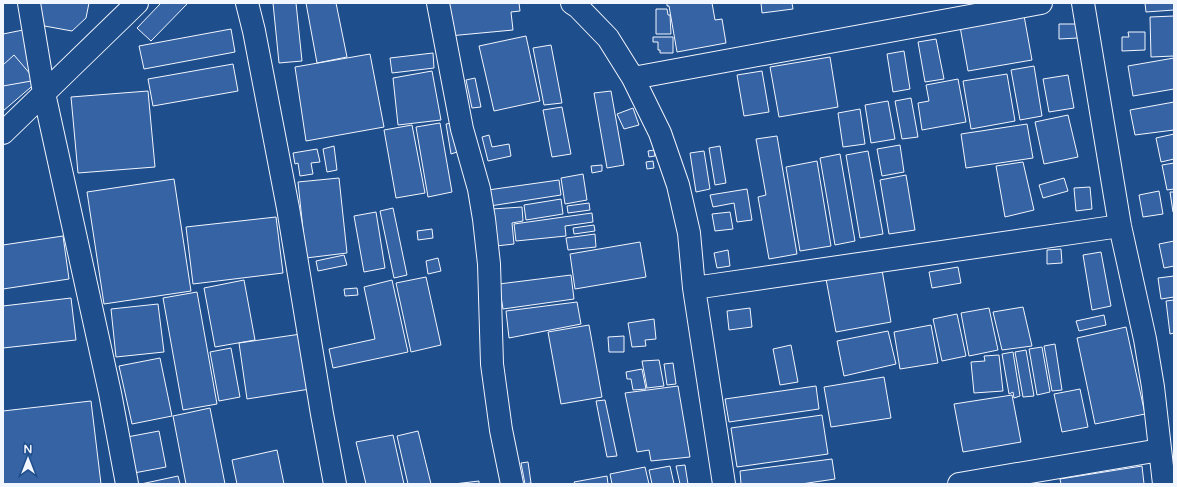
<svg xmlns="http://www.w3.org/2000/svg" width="1177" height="487" font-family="'Varela Round',sans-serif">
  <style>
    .building { fill: #3563a3; stroke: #f2f6ff }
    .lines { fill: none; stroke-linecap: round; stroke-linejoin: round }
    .street-casing { stroke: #f2f6ff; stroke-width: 24 }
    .street { stroke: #1f4e8c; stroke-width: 22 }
  </style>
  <rect width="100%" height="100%" fill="#1f4e8c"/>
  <!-- building -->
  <path class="building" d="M 37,3 L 89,3 L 86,18 L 72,31 L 39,25 Z
    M 161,3 L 188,3 L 151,41 L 137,28 Z
    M 273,3 L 296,3 L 302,61 L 279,63 Z
    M 306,3 L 336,3 L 347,57 L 317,63 Z
    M 446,3 L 519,3 L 520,11 L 511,12 L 513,30 L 449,36 Z
    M 667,3 L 712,3 L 715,20 L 722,19 L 726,43 L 677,52 L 669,6 L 667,6 Z
    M 761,3 L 792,3 L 793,9 L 762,13 Z
    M 1145,3 L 1174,3 L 1174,10 L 1146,12 Z
    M 656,9 L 667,9 L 668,15 L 670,15 L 671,34 L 656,34 Z
    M 1023,10 L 1032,60 L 968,71 L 959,21 Z
    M 1174,16 L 1174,56 L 1151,57 L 1150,17 Z
    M 1059,24 L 1078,24 L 1078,38 L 1059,39 Z
    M 28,29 L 37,80 L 3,86 L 3,34 Z
    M 231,29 L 235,52 L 144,69 L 139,46 Z
    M 1128,32 L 1145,32 L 1145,50 L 1122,51 L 1122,37 L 1129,37 Z
    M 526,36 L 540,101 L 494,111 L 479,46 Z
    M 653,37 L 673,37 L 673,53 L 660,53 L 660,50 L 658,50 L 658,42 L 653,42 Z
    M 936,39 L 944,79 L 925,82 L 918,42 Z
    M 551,45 L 562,103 L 544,105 L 533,48 Z
    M 904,51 L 910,89 L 893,92 L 887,54 Z
    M 433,53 L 434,68 L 392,73 L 390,58 Z
    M 370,54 L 384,127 L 306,141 L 295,67 Z
    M 14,55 L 37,82 L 3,111 L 3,65 Z
    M 830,57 L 838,107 L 779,117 L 770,67 Z
    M 1174,58 L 1174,89 L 1133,96 L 1128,66 Z
    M 233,64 L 238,91 L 153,106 L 148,79 Z
    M 1034,66 L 1042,116 L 1020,120 L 1011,70 Z
    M 432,71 L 441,120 L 398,125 L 393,78 Z
    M 762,71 L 769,112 L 744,116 L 737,75 Z
    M 1007,74 L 1015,121 L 971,129 L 963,81 Z
    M 1068,75 L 1074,108 L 1049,112 L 1043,79 Z
    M 475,78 L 481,107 L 472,108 L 466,80 Z
    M 958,79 L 966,122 L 922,130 L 918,103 L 929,101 L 926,85 Z
    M 148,91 L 155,167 L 78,173 L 71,97 Z
    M 611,91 L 624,165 L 607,168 L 594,93 Z
    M 911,98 L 918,137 L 902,139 L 895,101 Z
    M 888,101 L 895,139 L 871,143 L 865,105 Z
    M 1174,102 L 1174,130 L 1135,135 L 1130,110 Z
    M 562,107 L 571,154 L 552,157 L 543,110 Z
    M 633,108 L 639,125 L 624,129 L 617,114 Z
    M 860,109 L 865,144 L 843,147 L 838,113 Z
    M 1068,115 L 1078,157 L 1044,164 L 1035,122 Z
    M 440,123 L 452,192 L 428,197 L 416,127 Z
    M 452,123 L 457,152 L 451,154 L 446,124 Z
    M 1027,124 L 1033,158 L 966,168 L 961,134 Z
    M 412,125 L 425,193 L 396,198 L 384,130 Z
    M 1174,134 L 1174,159 L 1161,162 L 1156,138 Z
    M 489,135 L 492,147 L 509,144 L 511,156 L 488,161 L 482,137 Z
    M 777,136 L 797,254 L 769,259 L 758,197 L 766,195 L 756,139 Z
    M 900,145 L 904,172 L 882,176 L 877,149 Z
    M 334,146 L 337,170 L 327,172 L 323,149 Z
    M 720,146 L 726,183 L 715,185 L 709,148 Z
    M 317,149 L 320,162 L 311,163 L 313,174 L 300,176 L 298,163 L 295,164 L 293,153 Z
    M 654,150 L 655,156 L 649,157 L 648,151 Z
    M 704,151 L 710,189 L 696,192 L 690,153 Z
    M 868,151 L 883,234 L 860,238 L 846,155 Z
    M 840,154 L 855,241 L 835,245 L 820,158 Z
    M 653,161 L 654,168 L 647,169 L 646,162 Z
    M 817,161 L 831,246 L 800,251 L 786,167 Z
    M 1023,162 L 1034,210 L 1005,217 L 996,166 Z
    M 1174,163 L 1174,189 L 1167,190 L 1162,165 Z
    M 602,165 L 602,171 L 592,173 L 591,166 Z
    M 583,174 L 587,200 L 565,204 L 561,178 Z
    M 906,175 L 915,230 L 889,234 L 880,180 Z
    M 339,178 L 347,253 L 306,258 L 298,182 Z
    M 1064,178 L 1068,191 L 1043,198 L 1039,185 Z
    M 174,179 L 191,291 L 104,304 L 87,192 Z
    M 559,180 L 561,195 L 490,206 L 488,190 Z
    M 1090,187 L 1092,209 L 1076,211 L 1074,188 Z
    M 747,189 L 752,220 L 737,222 L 734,203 L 713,207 L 710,195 Z
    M 1159,191 L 1163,214 L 1143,217 L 1139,195 Z
    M 1170,192 L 1174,192 L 1174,212 L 1173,212 Z
    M 561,199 L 563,214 L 526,220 L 524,205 Z
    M 589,203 L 590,210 L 568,213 L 567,206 Z
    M 522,207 L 523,221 L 512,223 L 514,244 L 496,246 L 492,209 Z
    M 393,208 L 407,275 L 394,278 L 380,211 Z
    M 376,212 L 385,268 L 364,272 L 354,216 Z
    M 730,212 L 733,229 L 715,231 L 712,214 Z
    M 592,213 L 593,222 L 565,226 L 566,236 L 516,241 L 514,224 Z
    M 276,217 L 283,273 L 193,284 L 186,227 Z
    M 594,225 L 595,231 L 574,234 L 573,228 Z
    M 432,229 L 433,238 L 418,240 L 417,231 Z
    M 595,234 L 596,247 L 568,250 L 566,238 Z
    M 63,236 L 69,279 L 3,289 L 3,245 Z
    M 1174,241 L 1174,266 L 1164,268 L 1159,244 Z
    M 640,242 L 646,277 L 575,289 L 570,254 Z
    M 1061,249 L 1062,263 L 1047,264 L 1047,250 Z
    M 728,250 L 730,266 L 717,268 L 714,253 Z
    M 1101,252 L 1111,306 L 1092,310 L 1083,255 Z
    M 344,255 L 347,265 L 318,271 L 316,261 Z
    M 438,258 L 441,271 L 428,274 L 426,261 Z
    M 958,267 L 961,283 L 932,288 L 929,272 Z
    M 882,270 L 891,322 L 836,332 L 826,279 Z
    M 571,275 L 574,299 L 503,309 L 499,284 Z
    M 1174,276 L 1174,297 L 1161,299 L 1158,278 Z
    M 426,277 L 441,345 L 411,352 L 396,283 Z
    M 244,280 L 255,340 L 215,347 L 204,288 Z
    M 392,280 L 408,352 L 333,368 L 329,349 L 375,339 L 364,287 Z
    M 357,288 L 358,295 L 345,296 L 344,289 Z
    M 197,292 L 217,404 L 183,410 L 163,298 Z
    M 71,298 L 76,340 L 3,348 L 3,306 Z
    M 1174,300 L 1174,333 L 1170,334 L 1166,301 Z
    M 577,302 L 581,324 L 509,338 L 506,311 Z
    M 158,304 L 164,352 L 116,357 L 111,309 Z
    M 1023,307 L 1032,346 L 1002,350 L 993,312 Z
    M 750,308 L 752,327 L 729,330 L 727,311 Z
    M 989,308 L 998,350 L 969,356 L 961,313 Z
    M 957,314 L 966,356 L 942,361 L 933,319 Z
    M 1104,315 L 1106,325 L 1079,331 L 1076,321 Z
    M 654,319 L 656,339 L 645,340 L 646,346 L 632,347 L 628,323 Z
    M 589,325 L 602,397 L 561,404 L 548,332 Z
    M 931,325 L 938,363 L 900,369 L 894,332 Z
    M 1126,327 L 1145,414 L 1095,424 L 1077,338 Z
    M 888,331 L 896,364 L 844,376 L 837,341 Z
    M 301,334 L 310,389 L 247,399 L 239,343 Z
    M 624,336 L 624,352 L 609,352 L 608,337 Z
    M 1055,344 L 1062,390 L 1052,391 L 1044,346 Z
    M 791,345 L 798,382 L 780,385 L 773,349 Z
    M 1042,347 L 1050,392 L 1037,395 L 1029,349 Z
    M 231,348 L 240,397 L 219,401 L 210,352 Z
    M 1026,350 L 1034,396 L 1023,397 L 1015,352 Z
    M 1013,352 L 1020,396 L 1014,398 L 1013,392 L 1009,394 L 1002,354 Z
    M 999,355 L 1003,391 L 974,393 L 971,362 L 985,361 L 984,356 Z
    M 160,358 L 172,416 L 132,424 L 119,366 Z
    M 659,360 L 664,386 L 647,388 L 642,361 Z
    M 673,363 L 676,384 L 667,385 L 664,364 Z
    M 642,369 L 646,389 L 633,390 L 631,379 L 627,379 L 626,372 Z
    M 884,377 L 891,418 L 831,427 L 824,387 Z
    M 678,386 L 690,457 L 651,461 L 649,450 L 637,452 L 625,393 Z
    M 816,386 L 819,409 L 729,422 L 725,399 Z
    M 1080,389 L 1088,427 L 1062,432 L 1054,394 Z
    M 1012,395 L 1021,442 L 963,452 L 954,404 Z
    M 605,400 L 617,456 L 607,457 L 596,401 Z
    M 91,401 L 101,484 L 3,484 L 3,411 Z
    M 210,408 L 225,484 L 186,484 L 173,416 Z
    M 822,415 L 828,454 L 737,467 L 731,428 Z
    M 159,431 L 166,467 L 134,473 L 127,437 Z
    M 418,431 L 431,484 L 408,484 L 397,436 Z
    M 393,435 L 404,484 L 366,484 L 356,442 Z
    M 277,450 L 284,484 L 237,484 L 232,460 Z
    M 832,459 L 835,479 L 801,484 L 741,484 L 740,471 Z
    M 528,462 L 531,483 L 525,484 L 521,463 Z
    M 685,465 L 688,484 L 680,484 L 676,466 Z
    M 670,466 L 674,484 L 652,484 L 649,470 Z
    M 1142,466 L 1144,484 L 1061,484 L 1060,479 Z
    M 645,467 L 649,484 L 612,484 L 610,474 Z
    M 178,476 L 180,484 L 141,484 Z
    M 607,476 L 608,484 L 575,484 L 574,482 Z
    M 479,481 L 479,484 L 454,484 Z"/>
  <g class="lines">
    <!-- street casing -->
    <g class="street-casing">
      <path id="street" d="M 29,3 L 44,93 L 110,393 L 127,484
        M 247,3 L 254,31 L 288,208 L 322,414 L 335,484
        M 438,3 L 462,129 L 479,189 L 484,219 L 489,264 L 492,364 L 501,430 L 512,484
        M 572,3 L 578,7 L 608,38 L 633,78 L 660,133 L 678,185 L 689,233 L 694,288 L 724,484
        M 1083,3 L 1120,226 L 1145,339 L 1153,387 L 1164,484
        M 633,78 L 1041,3
        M 3,133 L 137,3
        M 694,288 L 1120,226
        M 959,484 L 1160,450"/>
    </g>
    <!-- street -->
    <use href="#street" class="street"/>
  </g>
  <!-- border -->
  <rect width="1177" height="487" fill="none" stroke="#f2f6ff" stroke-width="8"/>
  <!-- north arrow -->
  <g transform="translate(28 459)" stroke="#1f4e8c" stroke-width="3" paint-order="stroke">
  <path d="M0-3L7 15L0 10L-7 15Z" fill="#f2f6ff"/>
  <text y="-6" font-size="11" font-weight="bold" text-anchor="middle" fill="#f2f6ff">N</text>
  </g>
</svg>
